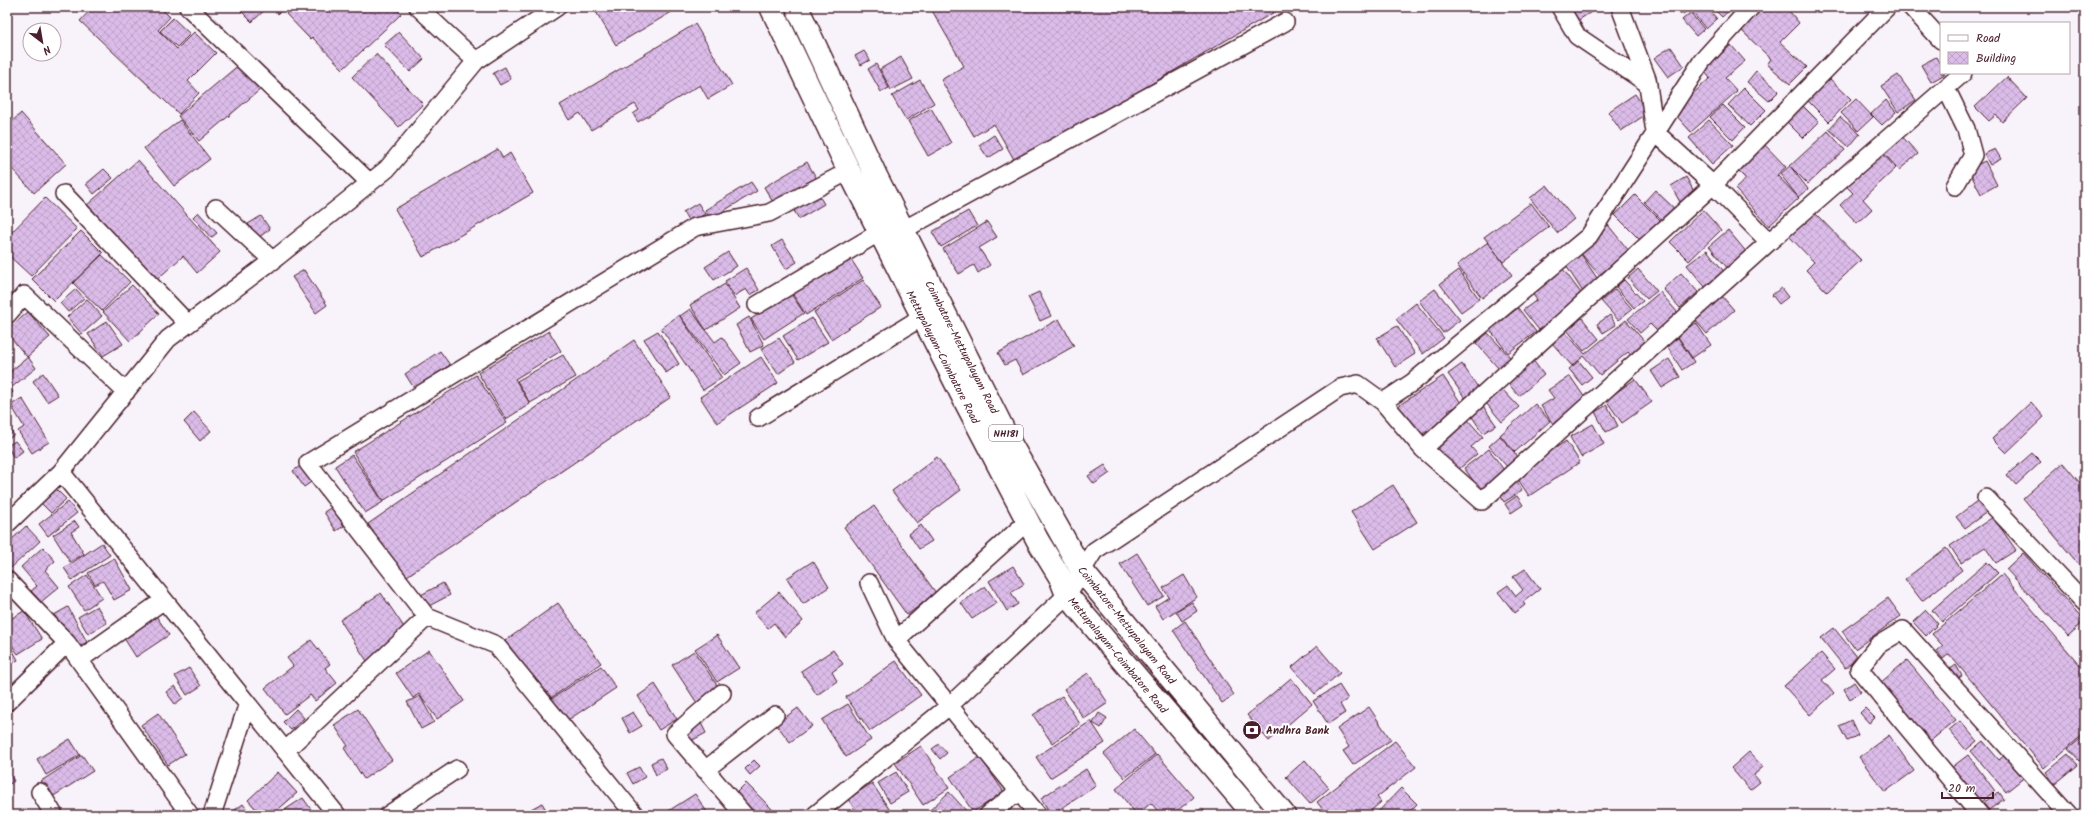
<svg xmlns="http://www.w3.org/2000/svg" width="2092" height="822" font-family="Kalam,sans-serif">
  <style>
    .building { fill: url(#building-cross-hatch); stroke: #4a1f2b }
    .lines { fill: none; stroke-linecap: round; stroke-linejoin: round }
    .minor-casing { stroke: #4a1f2b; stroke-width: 20 }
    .highway-casing { stroke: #4a1f2b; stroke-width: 25 }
    .minor { stroke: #fff; stroke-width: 17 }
    .highway { stroke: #fff; stroke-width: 22 }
    .labels { text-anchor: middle; stroke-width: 4; stroke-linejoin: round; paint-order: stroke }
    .shield { fill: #fff; stroke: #80626b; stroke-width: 1 }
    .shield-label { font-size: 10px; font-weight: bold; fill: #4a1f2b }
    .street-label { font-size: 11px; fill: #4a1f2b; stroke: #fff }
    .poi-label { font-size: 11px; font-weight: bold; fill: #4a1f2b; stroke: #fff; text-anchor: start }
  </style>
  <defs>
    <pattern id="building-cross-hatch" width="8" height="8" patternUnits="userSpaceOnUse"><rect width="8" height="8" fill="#dbbce9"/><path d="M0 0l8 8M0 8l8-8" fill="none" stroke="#bda1c8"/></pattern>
  </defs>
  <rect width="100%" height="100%" fill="#f8f2fb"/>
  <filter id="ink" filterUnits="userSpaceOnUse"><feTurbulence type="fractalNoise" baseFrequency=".025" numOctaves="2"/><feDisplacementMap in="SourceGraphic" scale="8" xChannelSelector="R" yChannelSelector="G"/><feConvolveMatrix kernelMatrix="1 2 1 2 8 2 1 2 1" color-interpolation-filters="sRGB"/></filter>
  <g filter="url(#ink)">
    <!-- building -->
    <path class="building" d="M 93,7 L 160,7 L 170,17 L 158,30 L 177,49 L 194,32 L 216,53 L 188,81 L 199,93 L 179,114 L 80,21 Z
      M 237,7 L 268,7 L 252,22 Z
      M 272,7 L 285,7 L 278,14 Z
      M 294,7 L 394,7 L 401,14 L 343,69 L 312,37 L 310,39 L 286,14 Z
      M 593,7 L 680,7 L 616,45 Z
      M 930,7 L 1283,7 L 1016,163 L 994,124 L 974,136 L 941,80 L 964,66 Z
      M 1568,7 L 1599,7 L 1577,21 Z
      M 1675,7 L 1691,7 L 1682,15 Z
      M 1693,7 L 1707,7 L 1717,19 L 1706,29 L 1690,10 Z
      M 1712,7 L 1733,7 L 1722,17 Z
      M 1760,7 L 1786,7 L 1799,23 L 1780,42 L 1807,67 L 1790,84 L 1767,64 L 1771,59 L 1740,29 Z
      M 1690,13 L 1704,29 L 1696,36 L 1682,20 Z
      M 173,18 L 190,34 L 177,47 L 160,31 Z
      M 695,24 L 732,85 L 708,99 L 700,85 L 638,122 L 633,114 L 639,110 L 635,104 L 591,130 L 580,113 L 569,120 L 560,105 Z
      M 399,32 L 424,59 L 410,72 L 384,45 Z
      M 1731,45 L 1745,61 L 1725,78 L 1737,91 L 1691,132 L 1673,112 L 1710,78 L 1703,70 Z
      M 1671,47 L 1684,66 L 1668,77 L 1654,58 Z
      M 864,51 L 870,60 L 861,65 L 855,56 Z
      M 376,54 L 423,104 L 399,127 L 352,77 Z
      M 901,57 L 913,79 L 891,90 L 880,69 Z
      M 1936,57 L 1941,66 L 1941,73 L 1945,74 L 1931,82 L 1921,65 Z
      M 241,63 L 262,88 L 199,141 L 178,116 Z
      M 876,64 L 889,88 L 881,92 L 868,69 Z
      M 505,67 L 511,79 L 500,85 L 493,73 Z
      M 1756,71 L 1779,91 L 1769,101 L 1747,82 Z
      M 1898,75 L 1916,100 L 1898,112 L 1881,86 Z
      M 1828,77 L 1851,99 L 1829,122 L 1806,99 Z
      M 2007,77 L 2027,98 L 2002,122 L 1996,115 L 1989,121 L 1975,107 Z
      M 920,80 L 934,103 L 906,120 L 892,96 Z
      M 1744,88 L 1766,110 L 1750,126 L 1728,105 Z
      M 1635,94 L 1648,113 L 1621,131 L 1608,112 Z
      M 1856,99 L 1873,117 L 1858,131 L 1841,113 Z
      M 1886,100 L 1896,112 L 1882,125 L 1871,114 Z
      M 1800,103 L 1819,122 L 1803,138 L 1784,119 Z
      M 1723,105 L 1745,127 L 1733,140 L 1710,117 Z
      M 931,108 L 951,143 L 928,156 L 908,121 Z
      M 21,113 L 66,164 L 34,193 L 7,163 L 7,126 Z
      M 1840,117 L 1860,134 L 1849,147 L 1829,129 Z
      M 180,120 L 210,159 L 174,186 L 144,148 Z
      M 1709,120 L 1733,145 L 1712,164 L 1689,138 Z
      M 1828,131 L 1845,150 L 1808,184 L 1790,166 Z
      M 1899,133 L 1918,154 L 1899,170 L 1880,149 Z
      M 994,135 L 1003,149 L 988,158 L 979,145 Z
      M 1764,144 L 1786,167 L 1777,175 L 1799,198 L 1769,226 L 1735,189 L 1746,179 L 1736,169 Z
      M 498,149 L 503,158 L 510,153 L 533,193 L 423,257 L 395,209 Z
      M 1995,149 L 2001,159 L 1990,165 L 1984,154 Z
      M 1880,151 L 1896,168 L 1863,199 L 1872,209 L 1857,223 L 1840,205 L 1853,193 L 1845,185 Z
      M 138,160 L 220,252 L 197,273 L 183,256 L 154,282 L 86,206 Z
      M 1985,161 L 1997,185 L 1981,194 L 1968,169 Z
      M 807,162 L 817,179 L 774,204 L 764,187 Z
      M 1790,166 L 1808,189 L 1798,197 L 1780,174 Z
      M 104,169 L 113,178 L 94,194 L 86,184 Z
      M 1686,177 L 1695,193 L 1680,202 L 1671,186 Z
      M 751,182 L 757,191 L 710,219 L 705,210 Z
      M 1547,185 L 1574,219 L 1557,233 L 1530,198 Z
      M 1655,190 L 1677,211 L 1665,223 L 1644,202 Z
      M 818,194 L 824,204 L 799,219 L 793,209 Z
      M 1635,195 L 1661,221 L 1641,241 L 1615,215 Z
      M 45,198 L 77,229 L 31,276 L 7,254 L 7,237 Z
      M 698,203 L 705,214 L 690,223 L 683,212 Z
      M 1531,203 L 1549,227 L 1503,262 L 1484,237 Z
      M 1703,210 L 1721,230 L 1689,261 L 1670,242 Z
      M 968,211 L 977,226 L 941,247 L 932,232 Z
      M 1813,211 L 1861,260 L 1827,292 L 1806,270 L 1814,262 L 1788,235 Z
      M 198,212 L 217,233 L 211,238 L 193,217 Z
      M 261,216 L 270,229 L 258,238 L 248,224 Z
      M 987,222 L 997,237 L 979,248 L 990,265 L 978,273 L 974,265 L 959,274 L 943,249 Z
      M 1608,225 L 1629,251 L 1599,275 L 1578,250 Z
      M 1728,230 L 1748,254 L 1729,270 L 1709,246 Z
      M 81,231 L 103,253 L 54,301 L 32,279 Z
      M 782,240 L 797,262 L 786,269 L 772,246 Z
      M 1488,242 L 1512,275 L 1482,298 L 1457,265 Z
      M 1707,250 L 1725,273 L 1706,288 L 1687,265 Z
      M 728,252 L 737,266 L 714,280 L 705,267 Z
      M 847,253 L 863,278 L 806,315 L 790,290 Z
      M 1581,254 L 1599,281 L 1583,292 L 1565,264 Z
      M 102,255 L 130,282 L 102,311 L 73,283 Z
      M 1560,265 L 1584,297 L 1539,330 L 1523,310 L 1537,300 L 1528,288 Z
      M 746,268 L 759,290 L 750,295 L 746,289 L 734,296 L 725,281 Z
      M 1638,269 L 1657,291 L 1647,299 L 1628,278 Z
      M 304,270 L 327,305 L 316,313 L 292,277 Z
      M 1459,270 L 1479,299 L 1461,312 L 1440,284 Z
      M 1681,273 L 1698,292 L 1680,308 L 1663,289 Z
      M 863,280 L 881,307 L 831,339 L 814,312 Z
      M 1624,280 L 1643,301 L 1634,308 L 1616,287 Z
      M 725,284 L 740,308 L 706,330 L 690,305 Z
      M 132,285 L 159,314 L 130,341 L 103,312 Z
      M 1781,288 L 1788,297 L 1779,304 L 1772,295 Z
      M 76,289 L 84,298 L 68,312 L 60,303 Z
      M 1435,289 L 1460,320 L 1443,333 L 1419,301 Z
      M 1615,289 L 1632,309 L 1618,320 L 1601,301 Z
      M 1039,292 L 1051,316 L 1040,321 L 1028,297 Z
      M 1660,292 L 1678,313 L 1657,331 L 1650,324 L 1640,333 L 1628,319 Z
      M 791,294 L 804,313 L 764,339 L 751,319 Z
      M 1722,296 L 1734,310 L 1707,334 L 1695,320 Z
      M 87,299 L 102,316 L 82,334 L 67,317 Z
      M 1416,303 L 1444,338 L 1423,354 L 1396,319 Z
      M 1518,308 L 1536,332 L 1508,353 L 1490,330 Z
      M 690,309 L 715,342 L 722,337 L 741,363 L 724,375 L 680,316 Z
      M 28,312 L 50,337 L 27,357 L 7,333 L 7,330 Z
      M 679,315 L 722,378 L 703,390 L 661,328 Z
      M 1610,315 L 1616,325 L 1603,333 L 1597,324 Z
      M 749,317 L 764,345 L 750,352 L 736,325 Z
      M 812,318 L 828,342 L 798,360 L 783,336 Z
      M 1582,318 L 1599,339 L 1584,351 L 1567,330 Z
      M 1059,319 L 1074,346 L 1023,375 L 1015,360 L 1005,365 L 998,353 Z
      M 1626,320 L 1650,348 L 1635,360 L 1628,352 L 1600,375 L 1584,356 L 1572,366 L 1552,343 L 1565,332 L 1585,354 Z
      M 107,321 L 123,344 L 103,356 L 88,334 Z
      M 1696,323 L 1711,345 L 1692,358 L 1677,335 Z
      M 1397,326 L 1415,354 L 1395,367 L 1377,338 Z
      M 549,331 L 561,351 L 515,379 L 530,404 L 506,419 L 478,373 Z
      M 658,331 L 679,364 L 666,373 L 644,339 Z
      M 1488,333 L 1511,358 L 1499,369 L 1476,343 Z
      M 779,338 L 795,362 L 778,374 L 761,349 Z
      M 1678,338 L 1694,362 L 1682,370 L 1666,345 Z
      M 634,340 L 671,397 L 404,578 L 368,524 Z
      M 440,351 L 450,365 L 414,388 L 405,374 Z
      M 563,355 L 576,377 L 530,403 L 517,381 Z
      M 28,357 L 36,368 L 12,387 L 7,380 L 7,374 Z
      M 761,357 L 778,383 L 717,423 L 700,397 Z
      M 1532,359 L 1544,375 L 1519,396 L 1506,381 Z
      M 1669,359 L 1680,377 L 1662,388 L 1651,371 Z
      M 1579,361 L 1592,377 L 1582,385 L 1569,369 Z
      M 1462,364 L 1479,389 L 1465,398 L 1448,374 Z
      M 43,373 L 58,395 L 47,402 L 33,381 Z
      M 476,375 L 507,423 L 383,501 L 353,452 Z
      M 1443,376 L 1461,403 L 1448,411 L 1451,416 L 1418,437 L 1398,406 Z
      M 1570,376 L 1587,401 L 1553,424 L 1541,406 L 1554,398 L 1548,390 Z
      M 1635,379 L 1652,402 L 1622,423 L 1606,400 Z
      M 7,383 L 13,392 L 7,397 Z
      M 1502,389 L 1519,407 L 1502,422 L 1486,403 Z
      M 22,398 L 49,442 L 32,453 L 18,431 L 24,427 L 11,405 Z
      M 2031,402 L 2044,417 L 2006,453 L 1992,439 Z
      M 1535,404 L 1550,421 L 1515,452 L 1500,435 Z
      M 1607,405 L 1618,426 L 1606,432 L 1595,412 Z
      M 1483,406 L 1496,425 L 1483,433 L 1470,414 Z
      M 194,412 L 211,431 L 200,441 L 184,422 Z
      M 1467,419 L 1483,437 L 1471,447 L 1477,454 L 1454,473 L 1433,448 Z
      M 1593,424 L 1604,444 L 1581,457 L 1570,437 Z
      M 7,425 L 14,435 L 7,440 Z
      M 1500,436 L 1520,459 L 1509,469 L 1489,446 Z
      M 15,441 L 23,451 L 14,458 L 7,446 Z
      M 1566,441 L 1580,462 L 1529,496 L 1515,475 Z
      M 1489,449 L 1506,473 L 1481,491 L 1464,468 Z
      M 2032,453 L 2041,462 L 2016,485 L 2007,475 Z
      M 352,455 L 383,502 L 365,513 L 335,466 Z
      M 937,457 L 961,490 L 917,523 L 892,491 Z
      M 2063,463 L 2085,489 L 2085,572 L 2023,498 Z
      M 303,464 L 314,480 L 304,487 L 293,471 Z
      M 1105,465 L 1110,473 L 1094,484 L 1088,476 Z
      M 1517,482 L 1522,491 L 1504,502 L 1499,493 Z
      M 1393,485 L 1417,522 L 1375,549 L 1351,512 Z
      M 53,486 L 66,499 L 51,513 L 38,500 Z
      M 1517,496 L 1523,505 L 1511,513 L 1505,504 Z
      M 1982,497 L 1991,509 L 1965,528 L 1956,517 Z
      M 68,502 L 77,513 L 48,536 L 39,524 Z
      M 874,506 L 936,593 L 907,615 L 844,527 Z
      M 332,507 L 344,526 L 336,531 L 324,512 Z
      M 1993,517 L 2016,550 L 1996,563 L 1985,547 L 1961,563 L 1950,546 Z
      M 75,521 L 79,527 L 71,532 L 84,554 L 70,562 L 53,535 Z
      M 921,525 L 932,541 L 919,549 L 909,534 Z
      M 26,526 L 40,541 L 11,568 L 7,563 L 7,544 Z
      M 102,543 L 110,555 L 72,580 L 64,568 Z
      M 43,547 L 55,561 L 45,570 L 59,587 L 41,602 L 31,591 L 37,586 L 21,567 Z
      M 1946,548 L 1962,570 L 1922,601 L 1905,579 Z
      M 1137,553 L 1164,596 L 1147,606 L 1120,564 Z
      M 2023,553 L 2085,621 L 2068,636 L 2006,569 Z
      M 114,558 L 132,590 L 114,600 L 103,581 L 95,585 L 88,573 Z
      M 813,561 L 829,587 L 803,604 L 787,578 Z
      M 1987,562 L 1998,573 L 1942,622 L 1932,610 Z
      M 1013,566 L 1024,584 L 1011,592 L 1018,604 L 1007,611 L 989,581 Z
      M 1525,569 L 1540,589 L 1523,602 L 1525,605 L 1515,613 L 1498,592 L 1508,585 L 1516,596 L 1523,590 L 1513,577 Z
      M 2002,574 L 2085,671 L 2085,733 L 2044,768 L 1949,654 L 1943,659 L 1937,651 L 1943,646 L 1932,634 Z
      M 87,575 L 102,598 L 84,610 L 69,587 Z
      M 1184,575 L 1197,597 L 1163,619 L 1155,606 L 1169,597 L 1163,588 Z
      M 443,583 L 450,595 L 425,608 L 419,596 Z
      M 985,586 L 997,603 L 972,619 L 961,603 Z
      M 779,592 L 803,621 L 785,637 L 774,623 L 768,628 L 754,613 Z
      M 381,593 L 408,633 L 367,661 L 340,620 Z
      M 1888,598 L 1901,616 L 1855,649 L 1842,631 Z
      M 1192,602 L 1197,611 L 1182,621 L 1176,611 Z
      M 558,603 L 601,663 L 551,698 L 547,692 L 545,693 L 530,674 L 505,641 Z
      M 97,606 L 107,623 L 88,634 L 78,617 Z
      M 68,607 L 87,642 L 73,650 L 54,615 Z
      M 1926,610 L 1938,624 L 1926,636 L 1913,622 Z
      M 24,611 L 42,639 L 18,654 L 7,638 L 7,621 Z
      M 154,613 L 169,635 L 136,657 L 122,635 Z
      M 1185,621 L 1234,695 L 1222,703 L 1173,630 Z
      M 1834,628 L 1858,658 L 1845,668 L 1821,638 Z
      M 717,635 L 739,668 L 717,682 L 695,649 Z
      M 7,640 L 18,660 L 7,666 Z
      M 311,640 L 330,664 L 325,668 L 337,683 L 315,701 L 310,695 L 285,714 L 265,688 L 293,666 L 287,658 Z
      M 1317,646 L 1340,673 L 1315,694 L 1292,667 Z
      M 429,650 L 464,701 L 437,719 L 419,694 L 413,698 L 396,673 Z
      M 833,650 L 843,664 L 832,672 L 837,681 L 817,695 L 801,671 Z
      M 694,651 L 719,688 L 697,703 L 672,665 Z
      M 1821,653 L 1835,669 L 1822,680 L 1834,693 L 1810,715 L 1784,686 Z
      M 1907,660 L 1956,720 L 1928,743 L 1879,684 Z
      M 896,661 L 921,695 L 870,731 L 846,697 Z
      M 1956,665 L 1962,676 L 1955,680 L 1949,670 Z
      M 601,666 L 616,688 L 565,722 L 550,700 Z
      M 189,668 L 201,686 L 187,695 L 175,676 Z
      M 1088,673 L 1108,703 L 1084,719 L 1064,689 Z
      M 1291,678 L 1312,704 L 1269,741 L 1247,715 Z
      M 1854,682 L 1861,692 L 1850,699 L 1844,689 Z
      M 655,684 L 677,719 L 659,730 L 638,696 Z
      M 1339,685 L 1348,699 L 1340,704 L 1345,713 L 1328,724 L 1313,701 Z
      M 175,686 L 183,698 L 175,704 L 166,692 Z
      M 420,696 L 434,722 L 421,729 L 407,702 Z
      M 1062,696 L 1080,724 L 1052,743 L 1033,715 Z
      M 848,704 L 871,740 L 846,757 L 822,720 Z
      M 1369,707 L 1391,740 L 1353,765 L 1343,751 L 1349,747 L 1337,729 Z
      M 798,708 L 812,726 L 790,742 L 776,724 Z
      M 1865,708 L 1875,718 L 1869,723 L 1860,713 Z
      M 296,709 L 304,718 L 291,730 L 283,722 Z
      M 358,709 L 392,760 L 364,779 L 344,748 L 348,746 L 334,725 Z
      M 633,712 L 642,726 L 630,733 L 622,718 Z
      M 158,713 L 185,754 L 168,765 L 141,725 Z
      M 1099,713 L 1107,718 L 1101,728 L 1093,723 Z
      M 1851,720 L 1858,735 L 1847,741 L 1839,726 Z
      M 1091,721 L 1105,743 L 1050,778 L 1036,757 Z
      M 1960,721 L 1977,741 L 1966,750 L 1949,730 Z
      M 701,723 L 706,733 L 689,742 L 684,732 Z
      M 1134,729 L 1155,754 L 1125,778 L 1104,754 Z
      M 1889,735 L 1914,771 L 1885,792 L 1859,757 Z
      M 2085,735 L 2085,756 L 2079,761 L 2068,749 Z
      M 70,739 L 80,755 L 46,775 L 37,759 Z
      M 1395,741 L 1416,767 L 1377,797 L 1381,802 L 1367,814 L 1368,815 L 1327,815 L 1317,802 Z
      M 1983,741 L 1999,760 L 2007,753 L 2026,776 L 2006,792 L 1971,751 Z
      M 939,744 L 947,753 L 940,759 L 932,749 Z
      M 921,746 L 949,788 L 923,805 L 895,763 Z
      M 1749,752 L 1763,767 L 1754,775 L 1760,782 L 1750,790 L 1731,768 Z
      M 1157,754 L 1194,797 L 1172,815 L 1161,815 L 1151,803 L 1137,815 L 1116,789 Z
      M 2068,754 L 2078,765 L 2055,784 L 2046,772 Z
      M 82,755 L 93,771 L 52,797 L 41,781 Z
      M 1968,755 L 1995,791 L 1975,807 L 1947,771 Z
      M 980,757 L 1004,792 L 973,812 L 950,777 Z
      M 661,758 L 667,769 L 656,775 L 651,763 Z
      M 754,760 L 760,766 L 750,775 L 745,769 Z
      M 1305,760 L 1329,788 L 1310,804 L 1286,777 Z
      M 639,767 L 645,777 L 633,784 L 627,773 Z
      M 1086,769 L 1096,786 L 1051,815 L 1041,798 Z
      M 7,770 L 14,781 L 7,786 Z
      M 278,772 L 297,793 L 272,815 L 261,815 L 248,800 Z
      M 896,772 L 908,792 L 890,803 L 878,783 Z
      M 746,783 L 777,814 L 776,815 L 752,815 L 733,796 Z
      M 872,783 L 893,815 L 858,815 L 848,799 Z
      M 1401,788 L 1417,804 L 1406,815 L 1375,815 Z
      M 949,792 L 970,815 L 929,815 L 927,813 Z
      M 1999,792 L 2004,799 L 1989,810 L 1983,803 Z
      M 695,794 L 709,815 L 662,815 Z
      M 303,798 L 315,815 L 277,815 Z
      M 542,803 L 549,815 L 520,815 Z
      M 243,804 L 251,815 L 228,815 Z
      M 1202,808 L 1207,815 L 1192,815 Z"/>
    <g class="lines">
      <!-- minor casing -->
      <g class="minor-casing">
        <path id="minor" d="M 188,7 L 370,183
          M 418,7 L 476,61
          M 1560,7 L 1577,36 L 1648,84
          M 1620,7 L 1647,79 L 1655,132 L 1713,185 L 1769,242 L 1963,73
          M 1911,7 L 1941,40
          M 1946,88 L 1966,129 L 1973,155 L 1955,186
          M 64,194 L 188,324
          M 216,208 L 273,261
          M 903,230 L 1285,22
          M 757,305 L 880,232
          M 7,315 L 24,295 L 126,392
          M 1383,402 L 1423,449 L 1482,501 L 1769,242
          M 758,418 L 922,317
          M 1423,449 L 1713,185 L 1887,7
          M 1986,498 L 2085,603
          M 1028,521 L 896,640 L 1038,815
          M 7,524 L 61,472
          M 7,580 L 67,643 L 7,702
          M 869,583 L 896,640
          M 67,643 L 190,815
          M 79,660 L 164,600
          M 722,693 L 675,734 L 744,815
          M 285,751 L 427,617
          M 705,770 L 775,715
          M 40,792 L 54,815
          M 212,815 L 247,706
          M 337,815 L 61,472 L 168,339 L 277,257 L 387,169 L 476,61 L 557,7
          M 388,815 L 457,769
          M 635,815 L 496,645 L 427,617 L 308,463 L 695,227 L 769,213 L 849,171
          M 815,815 L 949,706 L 1067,595 L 1094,551 L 1340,388 L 1358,384 L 1383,402 L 1413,382 L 1589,236 L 1702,61 L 1751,7
          M 988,815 L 1019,791
          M 1980,815 L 1859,669 L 1878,645 L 1903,630 L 2069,815"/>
      </g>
      <!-- highway casing -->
      <g class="highway-casing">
        <path id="highway" d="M 771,7 L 849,171 L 964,399 L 1038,541 L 1060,577 L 1067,595 L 1254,815
          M 797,7 L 876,176 L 1010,443 L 1082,571 L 1284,815"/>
      </g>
      <!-- minor -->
      <use href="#minor" class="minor"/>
      <!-- highway -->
      <use href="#highway" class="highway"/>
    </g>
  </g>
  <!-- icons -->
  <defs>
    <g id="bank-disc" transform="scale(1)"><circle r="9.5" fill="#4a1f2b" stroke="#fff"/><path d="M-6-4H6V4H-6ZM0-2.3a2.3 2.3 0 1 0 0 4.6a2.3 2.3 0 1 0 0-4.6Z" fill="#fff"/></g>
  </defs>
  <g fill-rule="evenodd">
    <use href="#bank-disc" x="1252" y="730"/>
  </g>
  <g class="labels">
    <!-- shield labels -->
    <rect class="shield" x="989" y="425" width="34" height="16" rx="3"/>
    <g class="shield-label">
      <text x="1006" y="437">NH181</text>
    </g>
    <!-- street labels -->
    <g class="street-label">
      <text transform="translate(962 347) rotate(63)" y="4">Coimbatore-Mettupalayam Road</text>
      <text transform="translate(943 357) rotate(63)" y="4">Mettupalayam-Coimbatore Road</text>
      <text transform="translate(1127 625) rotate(51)" y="4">Coimbatore-Mettupalayam Road</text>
      <text transform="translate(1118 655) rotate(50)" y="4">Mettupalayam-Coimbatore Road</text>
    </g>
    <!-- poi labels -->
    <g class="poi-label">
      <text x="1266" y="734">Andhra Bank</text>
    </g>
  </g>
  <!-- margin -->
  <rect width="2092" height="822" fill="none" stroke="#fff" stroke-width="24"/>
  <rect x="12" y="12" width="2068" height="798" fill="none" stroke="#4a1f2b" stroke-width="1.5" filter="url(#ink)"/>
  <!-- legend -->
  <rect x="1940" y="22" width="130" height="52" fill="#ffffff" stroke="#b7a5aa"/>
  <rect x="1948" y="35" width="20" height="6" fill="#ffffff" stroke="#b7a5aa"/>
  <text x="1976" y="42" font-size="12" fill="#4a1f2b">Road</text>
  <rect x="1948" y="52" width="20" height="12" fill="url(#building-cross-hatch)" stroke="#b7a5aa"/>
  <text x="1976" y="62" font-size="12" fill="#4a1f2b">Building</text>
  <!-- north arrow -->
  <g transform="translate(42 42) rotate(149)"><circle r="19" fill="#ffffff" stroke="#b7a5aa"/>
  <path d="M0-3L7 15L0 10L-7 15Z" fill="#4a1f2b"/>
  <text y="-6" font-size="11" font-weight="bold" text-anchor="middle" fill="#4a1f2b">N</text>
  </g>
  <!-- scale -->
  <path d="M1942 792v6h51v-6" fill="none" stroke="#4a1f2b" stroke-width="2"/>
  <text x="1948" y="792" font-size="12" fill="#4a1f2b" stroke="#ffffff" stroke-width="3" paint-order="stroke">20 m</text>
</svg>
